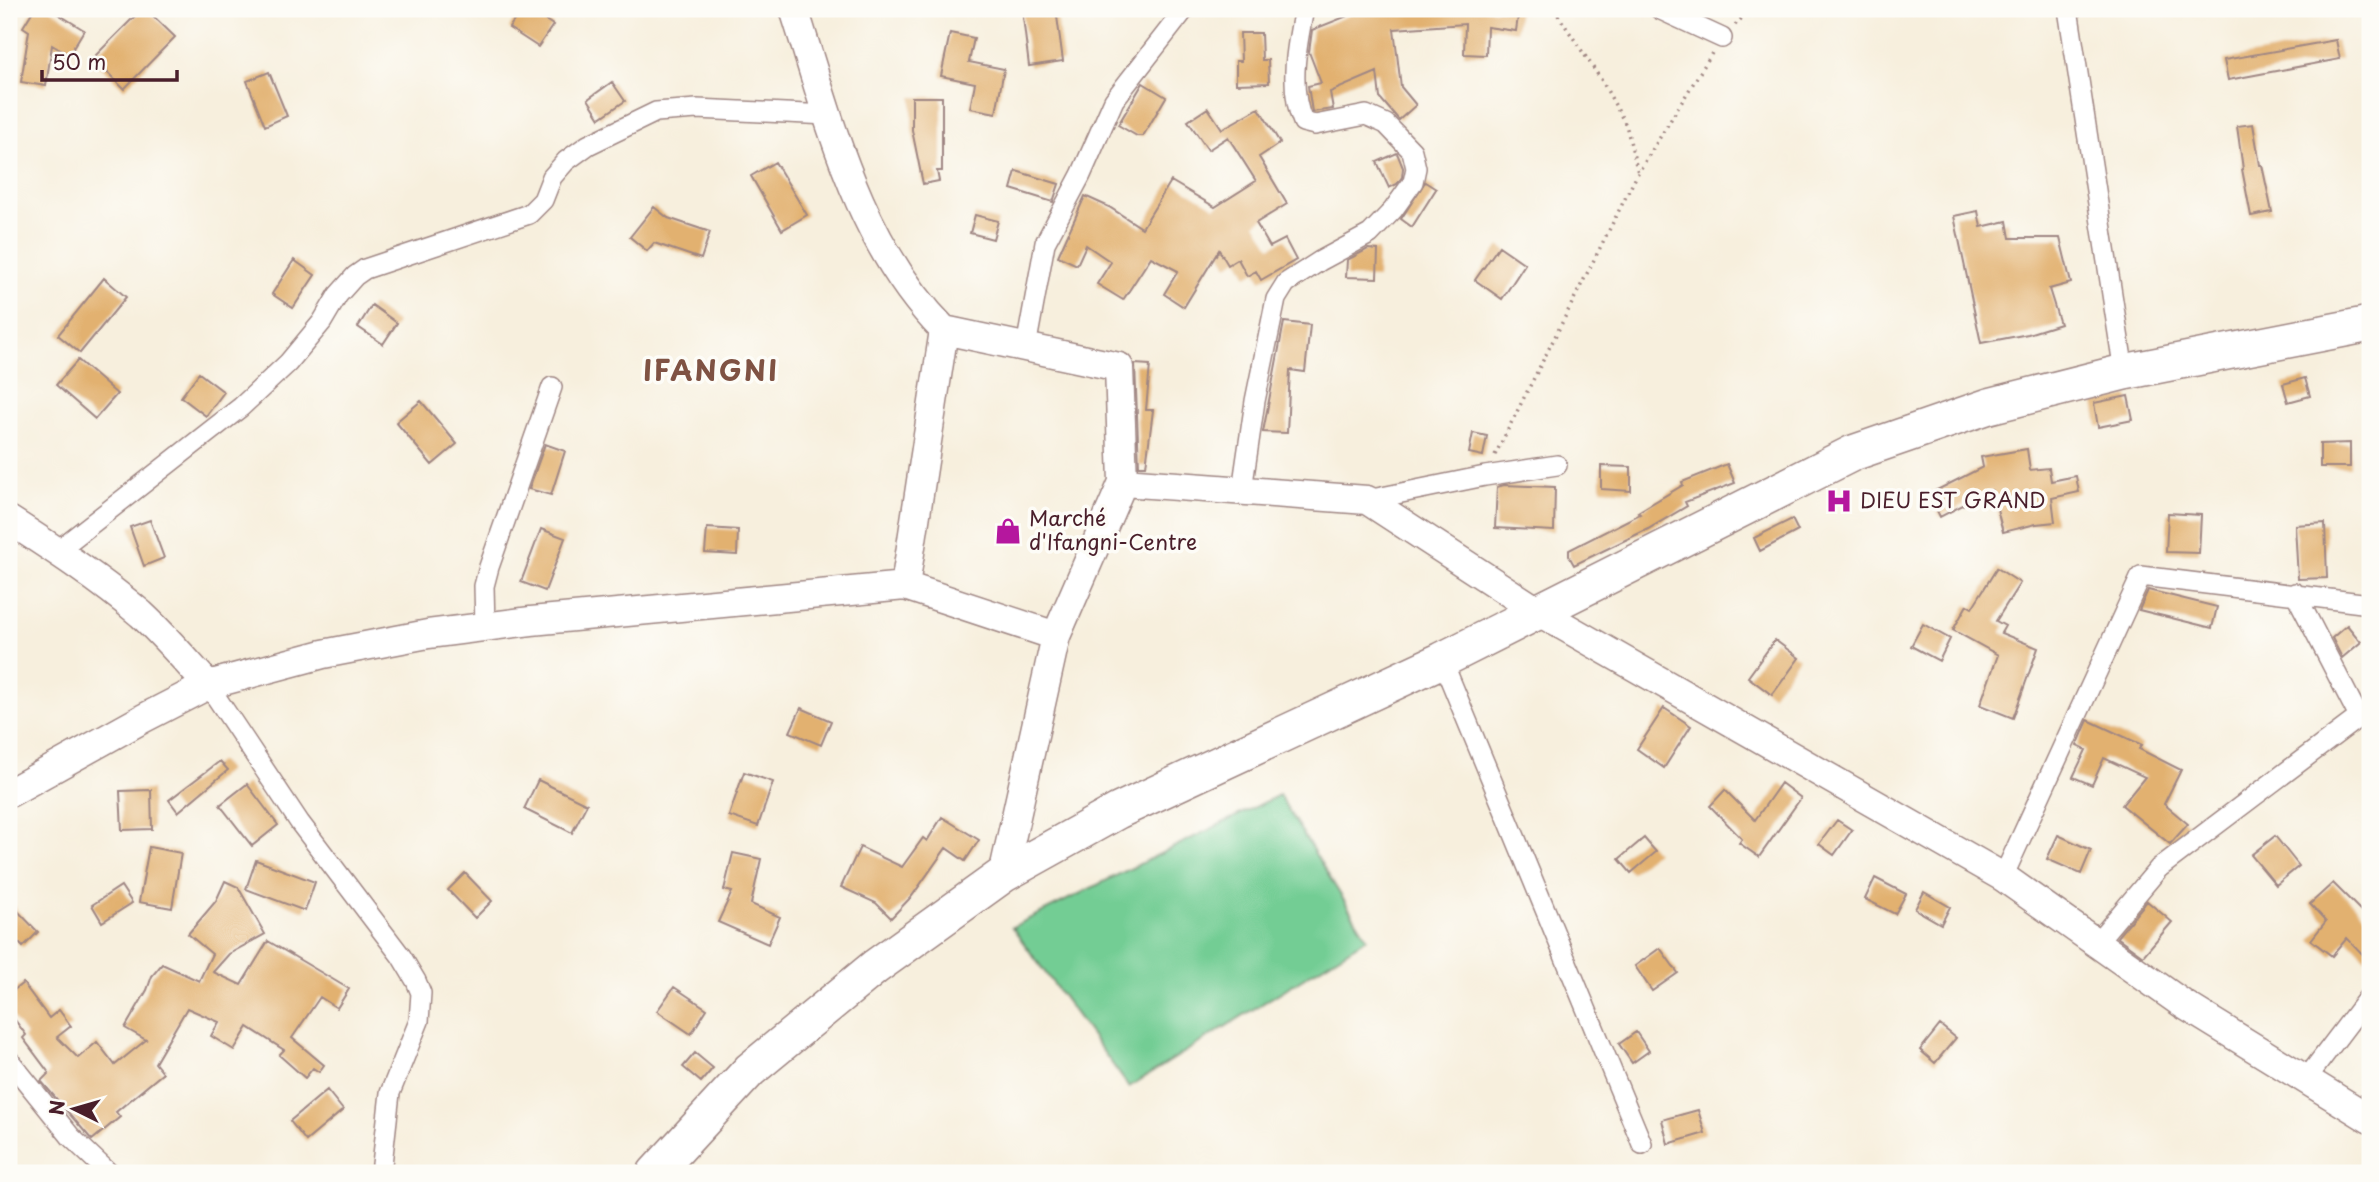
<svg xmlns="http://www.w3.org/2000/svg" width="2379" height="1182" font-family="'Playpen Sans',sans-serif">
  <style>
    .green { fill: #73cd94; stroke: #5e7660; stroke-width: 2 }
    .building { fill: #e2b16f }
    .lines { fill: none; stroke-linecap: round; stroke-linejoin: round }
    .street-casing { stroke: #a08784; stroke-width: 22 }
    .secondary-casing { stroke: #a08784; stroke-width: 31 }
    .highway-casing { stroke: #a08784; stroke-width: 38 }
    .path { stroke: #a08784; stroke-width: 3.5; stroke-dasharray: 2 5; stroke-linecap: butt }
    .street { stroke: #fff; stroke-width: 19 }
    .secondary { stroke: #fff; stroke-width: 28 }
    .highway { stroke: #fff; stroke-width: 35 }
    .labels { text-anchor: middle; stroke-width: 7; stroke-linejoin: round; paint-order: stroke }
    .poi-label { font-size: 21px; fill: #4a1f2b; stroke: #fdfcf7; text-anchor: start }
    .district-label { font-size: 28px; font-weight: bold; letter-spacing: 2px; fill: #7f5243; stroke: #fdfcf7 }
  </style>
  <rect width="100%" height="100%" fill="#fdfcf7"/>
  <filter id="ink" filterUnits="userSpaceOnUse"><feTurbulence type="fractalNoise" baseFrequency=".0143" numOctaves="2"/><feDisplacementMap in="SourceGraphic" scale="14" xChannelSelector="R" yChannelSelector="G"/><feConvolveMatrix kernelMatrix="1 2 1 2 8 2 1 2 1" color-interpolation-filters="sRGB"/></filter>
  <filter id="wash" filterUnits="userSpaceOnUse"><feTurbulence type="fractalNoise" baseFrequency=".00686" numOctaves="4" result="noise"/><feDisplacementMap in="SourceGraphic" scale="28" xChannelSelector="R" yChannelSelector="G"/><feGaussianBlur stdDeviation="1.57" result="paint"/><feColorMatrix in="noise" values="0 0 0 0 0 0 0 0 0 0 0 0 0 0 0 0 0 1.4 0 .05"/><feComposite in="paint" operator="in"/></filter>
  <g filter="url(#wash)">
    <rect width="100%" height="100%" fill="#f7efdd"/>
    <!-- green -->
    <path class="green" d="M 1279,795 L 1367,938 L 1129,1087 L 1012,927 Z"/>
    <g id="blocks">
      <!-- building -->
      <path class="building" d="M 34,9 L 50,9 L 84,30 L 69,55 L 52,45 L 46,86 L 21,82 L 29,31 L 23,27 Z
        M 142,9 L 146,9 L 175,37 L 124,89 L 93,58 Z
        M 522,9 L 528,9 L 553,25 L 538,47 L 509,28 Z
        M 1022,9 L 1056,9 L 1063,61 L 1029,66 Z
        M 1348,9 L 1519,9 L 1516,31 L 1487,27 L 1486,55 L 1464,54 L 1465,24 L 1394,29 L 1401,87 L 1416,105 L 1399,120 L 1380,98 L 1377,72 L 1330,92 L 1333,109 L 1312,112 L 1308,86 L 1321,83 L 1309,52 L 1312,30 L 1350,15 Z
        M 950,33 L 974,38 L 969,62 L 1004,69 L 996,113 L 970,108 L 975,83 L 941,76 Z
        M 1240,33 L 1261,33 L 1262,60 L 1268,60 L 1269,83 L 1236,84 L 1236,61 L 1241,61 Z
        M 2336,40 L 2340,59 L 2228,80 L 2224,60 Z
        M 269,72 L 287,116 L 265,126 L 247,81 Z
        M 612,82 L 625,101 L 600,118 L 588,99 Z
        M 1143,83 L 1166,97 L 1143,136 L 1137,136 L 1118,125 Z
        M 912,97 L 942,97 L 942,171 L 937,171 L 939,181 L 923,184 L 912,130 Z
        M 1208,108 L 1222,129 L 1259,108 L 1280,143 L 1259,157 L 1287,204 L 1256,223 L 1270,247 L 1285,239 L 1296,260 L 1261,280 L 1256,271 L 1247,276 L 1238,259 L 1228,265 L 1219,250 L 1184,307 L 1164,294 L 1178,271 L 1151,257 L 1123,300 L 1097,284 L 1111,262 L 1086,245 L 1077,265 L 1058,256 L 1085,196 L 1109,207 L 1142,228 L 1171,181 L 1215,207 L 1256,181 L 1228,137 L 1208,150 L 1188,121 Z
        M 2253,124 L 2260,165 L 2262,165 L 2272,212 L 2251,216 L 2242,169 L 2243,169 L 2237,126 Z
        M 1397,153 L 1403,168 L 1402,177 L 1397,184 L 1389,188 L 1377,162 Z
        M 775,162 L 807,215 L 782,230 L 751,176 Z
        M 1016,171 L 1059,184 L 1053,202 L 1011,189 Z
        M 1425,182 L 1436,189 L 1412,227 L 1401,219 Z
        M 654,207 L 668,218 L 710,232 L 701,259 L 654,243 L 647,251 L 630,237 Z
        M 1978,211 L 1981,227 L 2007,221 L 2010,238 L 2060,238 L 2071,283 L 2049,289 L 2060,324 L 2028,334 L 1981,343 L 1954,216 Z
        M 975,215 L 998,221 L 993,239 L 970,233 Z
        M 1499,246 L 1525,264 L 1502,299 L 1475,280 Z
        M 1368,249 L 1378,250 L 1377,278 L 1346,277 L 1347,260 Z
        M 294,260 L 315,275 L 293,308 L 272,294 Z
        M 104,278 L 126,297 L 80,353 L 58,335 Z
        M 372,305 L 397,323 L 383,344 L 358,327 Z
        M 1284,322 L 1310,325 L 1305,372 L 1290,370 L 1287,433 L 1263,432 Z
        M 78,360 L 117,394 L 95,419 L 56,385 Z
        M 1135,364 L 1150,365 L 1146,410 L 1153,410 L 1146,466 L 1139,466 Z
        M 199,373 L 224,392 L 206,416 L 181,397 Z
        M 2305,378 L 2310,396 L 2288,402 L 2283,384 Z
        M 2128,396 L 2133,420 L 2098,427 L 2094,403 Z
        M 421,401 L 457,444 L 432,465 L 396,422 Z
        M 1473,433 L 1487,436 L 1483,456 L 1469,453 Z
        M 2350,443 L 2350,467 L 2320,467 L 2320,444 Z
        M 545,444 L 565,451 L 551,495 L 529,489 Z
        M 2027,449 L 2030,470 L 2049,468 L 2051,481 L 2076,476 L 2079,492 L 2052,498 L 2055,522 L 2036,524 L 2003,532 L 1992,490 L 1940,517 L 1929,494 L 1983,467 L 1981,457 Z
        M 1727,464 L 1735,483 L 1685,502 L 1687,506 L 1648,529 L 1574,565 L 1569,556 L 1569,550 L 1640,514 L 1638,512 L 1683,485 L 1682,482 Z
        M 1601,466 L 1631,467 L 1631,491 L 1601,489 Z
        M 1504,485 L 1555,487 L 1554,531 L 1495,528 L 1497,487 Z
        M 2168,513 L 2201,515 L 2199,553 L 2166,552 Z
        M 1792,519 L 1798,531 L 1760,551 L 1754,538 Z
        M 150,520 L 164,558 L 144,566 L 130,527 Z
        M 2325,523 L 2327,578 L 2298,579 L 2295,525 Z
        M 707,528 L 738,530 L 737,555 L 705,553 Z
        M 541,529 L 565,538 L 545,591 L 521,582 Z
        M 1997,568 L 2020,583 L 1996,621 L 2005,626 L 2001,633 L 2038,648 L 2013,718 L 1980,705 L 1998,655 L 1953,630 L 1967,605 L 1972,608 Z
        M 2148,590 L 2217,607 L 2212,628 L 2139,610 Z
        M 1923,624 L 1950,639 L 1939,661 L 1911,646 Z
        M 2347,625 L 2361,642 L 2342,658 L 2332,638 Z
        M 1775,640 L 1799,658 L 1772,695 L 1748,677 Z
        M 801,708 L 831,721 L 821,745 L 790,732 Z
        M 1664,708 L 1691,726 L 1664,768 L 1637,749 Z
        M 2088,720 L 2142,745 L 2139,749 L 2181,770 L 2164,804 L 2188,824 L 2170,844 L 2122,805 L 2145,777 L 2104,758 L 2092,785 L 2073,777 L 2086,750 L 2077,746 Z
        M 220,761 L 228,770 L 178,812 L 169,800 Z
        M 744,772 L 773,782 L 758,826 L 729,816 Z
        M 538,780 L 587,804 L 572,833 L 524,809 Z
        M 1781,783 L 1801,798 L 1759,857 L 1739,843 L 1742,839 L 1710,806 L 1725,790 L 1755,820 Z
        M 247,784 L 278,825 L 252,846 L 220,805 Z
        M 151,790 L 152,829 L 122,830 L 120,791 Z
        M 942,817 L 979,840 L 965,861 L 946,848 L 912,896 L 891,918 L 876,903 L 841,887 L 860,847 L 902,867 L 923,838 L 927,841 Z
        M 1837,820 L 1852,830 L 1834,855 L 1819,844 Z
        M 2058,835 L 2091,850 L 2081,874 L 2047,859 Z
        M 2275,836 L 2299,866 L 2276,885 L 2251,855 Z
        M 1644,838 L 1656,852 L 1631,873 L 1619,859 Z
        M 149,847 L 181,853 L 172,908 L 139,902 Z
        M 733,853 L 761,859 L 751,904 L 780,917 L 768,944 L 718,922 L 732,892 L 724,890 Z
        M 256,860 L 315,882 L 305,911 L 246,889 Z
        M 465,873 L 492,901 L 475,918 L 448,890 Z
        M 1875,878 L 1906,894 L 1895,914 L 1865,899 Z
        M 225,881 L 238,887 L 265,934 L 229,954 L 213,972 L 241,985 L 268,941 L 349,989 L 337,1008 L 320,997 L 292,1038 L 324,1065 L 319,1072 L 313,1068 L 305,1078 L 279,1055 L 284,1050 L 248,1027 L 234,1050 L 211,1036 L 219,1022 L 187,1008 L 155,1063 L 163,1073 L 116,1112 L 120,1117 L 92,1140 L 41,1081 L 49,1073 L 23,1038 L 26,1035 L 9,1012 L 9,994 L 23,983 L 49,1018 L 59,1010 L 71,1026 L 57,1037 L 78,1058 L 97,1042 L 115,1065 L 146,1040 L 125,1028 L 147,990 L 152,976 L 162,964 L 199,981 L 212,954 L 188,934 L 216,901 Z
        M 2333,883 L 2370,920 L 2370,962 L 2347,938 L 2332,956 L 2311,940 L 2326,921 L 2310,904 Z
        M 121,886 L 132,903 L 102,922 L 92,905 Z
        M 1924,892 L 1950,907 L 1941,924 L 1915,909 Z
        M 2147,901 L 2172,922 L 2143,956 L 2117,937 Z
        M 9,902 L 38,932 L 23,947 L 9,933 Z
        M 1660,948 L 1678,973 L 1652,991 L 1635,966 Z
        M 674,987 L 707,1009 L 691,1034 L 657,1011 Z
        M 1940,1025 L 1956,1038 L 1935,1063 L 1920,1050 Z
        M 1636,1032 L 1649,1051 L 1632,1063 L 1619,1044 Z
        M 695,1053 L 713,1068 L 701,1082 L 683,1067 Z
        M 327,1090 L 343,1110 L 306,1141 L 290,1121 Z
        M 1698,1110 L 1705,1133 L 1668,1144 L 1662,1120 Z"/>
    </g>
  </g>
  <g filter="url(#ink)">
    <use href="#blocks" fill-opacity="0" stroke="#a08784" stroke-width="2"/>
    <g class="lines">
      <!-- street casing -->
      <g class="street-casing">
        <path id="street" d="M 1659,9 L 1722,38
          M 2068,9 L 2124,372
          M 1026,347 L 1045,243 L 1081,175 L 1114,100 L 1185,9
          M 1242,490 L 1255,401 L 1276,299 L 1286,283 L 1320,261 L 1370,234 L 1393,210 L 1413,182 L 1416,168 L 1412,151 L 1386,124 L 1366,115 L 1315,125 L 1303,122 C 1288,88 1297,44 1304,9
          M 1367,500 L 1485,476 L 1557,465
          M 57,551 L 241,407 L 288,363 L 322,322 L 338,295 L 355,276 L 365,269 L 529,214 L 543,200 L 552,177 L 566,161 L 588,145 L 656,112 L 697,109 L 828,115
          M 2295,593 L 2359,717
          M 485,627 L 484,586 L 489,567 L 552,387
          M 1442,660 L 1642,1144
          M 208,685 L 300,823 L 401,956 L 416,981 L 421,993 L 419,1021 L 390,1093 L 381,1173
          M 2003,877 L 2141,576 L 2370,604
          M 2096,943 L 2159,868 L 2359,717 L 2370,712
          M 9,1060 L 71,1137 L 109,1173
          M 2307,1078 L 2370,995"/>
      </g>
      <!-- secondary casing -->
      <g class="secondary-casing">
        <path id="secondary" d="M 794,9 C 830,121 858,243 944,330 L 1119,367 L 1123,482 L 1056,636 L 1003,875
          M 1123,482 L 1367,500 L 1539,612 L 2003,877 L 2183,1004 L 2370,1119
          M 9,520 C 54,549 100,579 141,614 C 165,636 186,661 208,685
          M 905,586 L 944,330
          M 9,793 L 144,718 L 208,685 L 323,654 L 428,634 L 531,621 L 905,586 L 1056,636"/>
      </g>
      <!-- highway casing -->
      <g class="highway-casing">
        <path id="highway" d="M 655,1173 L 750,1070 L 875,967 L 1003,875 L 1118,811 L 1442,660 L 1853,453 L 1989,406 L 2124,372 L 2370,324"/>
      </g>
      <!-- path -->
      <path class="path" d="M 1554,9 L 1602,81 L 1626,125 L 1638,173
        M 1735,25 L 1751,9
        M 1495,455 L 1638,173 L 1712,53"/>
      <!-- street -->
      <use href="#street" class="street"/>
      <!-- secondary -->
      <use href="#secondary" class="secondary"/>
      <!-- highway -->
      <use href="#highway" class="highway"/>
    </g>
  </g>
  <!-- icons -->
  <defs>
    <g id="hospital-bare" transform="scale(2.1)"><path d="M-5-5h3v3.5h4V-5h3V5h-3V1.5h-4V5h-3Z" fill="#b5179e" stroke="#fdfcf7" stroke-width="2.5" paint-order="stroke"/></g>
    <g id="shop-bare" transform="scale(2.1)"><path d="M-5-2.5h2.3a2.7 3.5 0 0 1 5.4 0H5L5.5 6h-11ZM-1.5-2.5h3a1.5 2.3 0 0 0-3 0Z" fill="#b5179e" stroke="#fdfcf7" stroke-width="2.5" paint-order="stroke"/></g>
  </defs>
  <g fill-rule="evenodd">
    <use href="#hospital-bare" x="1839" y="501"/>
    <use href="#shop-bare" x="1008" y="531"/>
  </g>
  <g class="labels">
    <!-- poi labels -->
    <g class="poi-label">
      <text x="1860" y="508">DIEU EST GRAND</text>
      <text x="1029" y="526">Marché<tspan x="1029" dy="24">d'Ifangni-Centre</tspan></text>
    </g>
    <!-- district labels -->
    <g class="district-label">
      <text x="711" y="381">IFANGNI</text>
    </g>
  </g>
  <!-- margin -->
  <rect width="2379" height="1182" fill="none" stroke="#fdfcf7" stroke-width="35"/>
  <!-- north arrow -->
  <g transform="translate(74 1109) rotate(275)" stroke="#fdfcf7" stroke-width="5" paint-order="stroke">
  <path d="M0-5L12 26L0 18L-12 26Z" fill="#4a1f2b"/>
  <text y="-10" font-size="19" font-weight="bold" text-anchor="middle" fill="#4a1f2b">N</text>
  </g>
  <!-- scale -->
  <path d="M42 70v10h135v-10" fill="none" stroke="#4a1f2b" stroke-width="3.5"/>
  <text x="52" y="70" font-size="21" fill="#4a1f2b" stroke="#fdfcf7" stroke-width="5" paint-order="stroke">50 m</text>
</svg>
